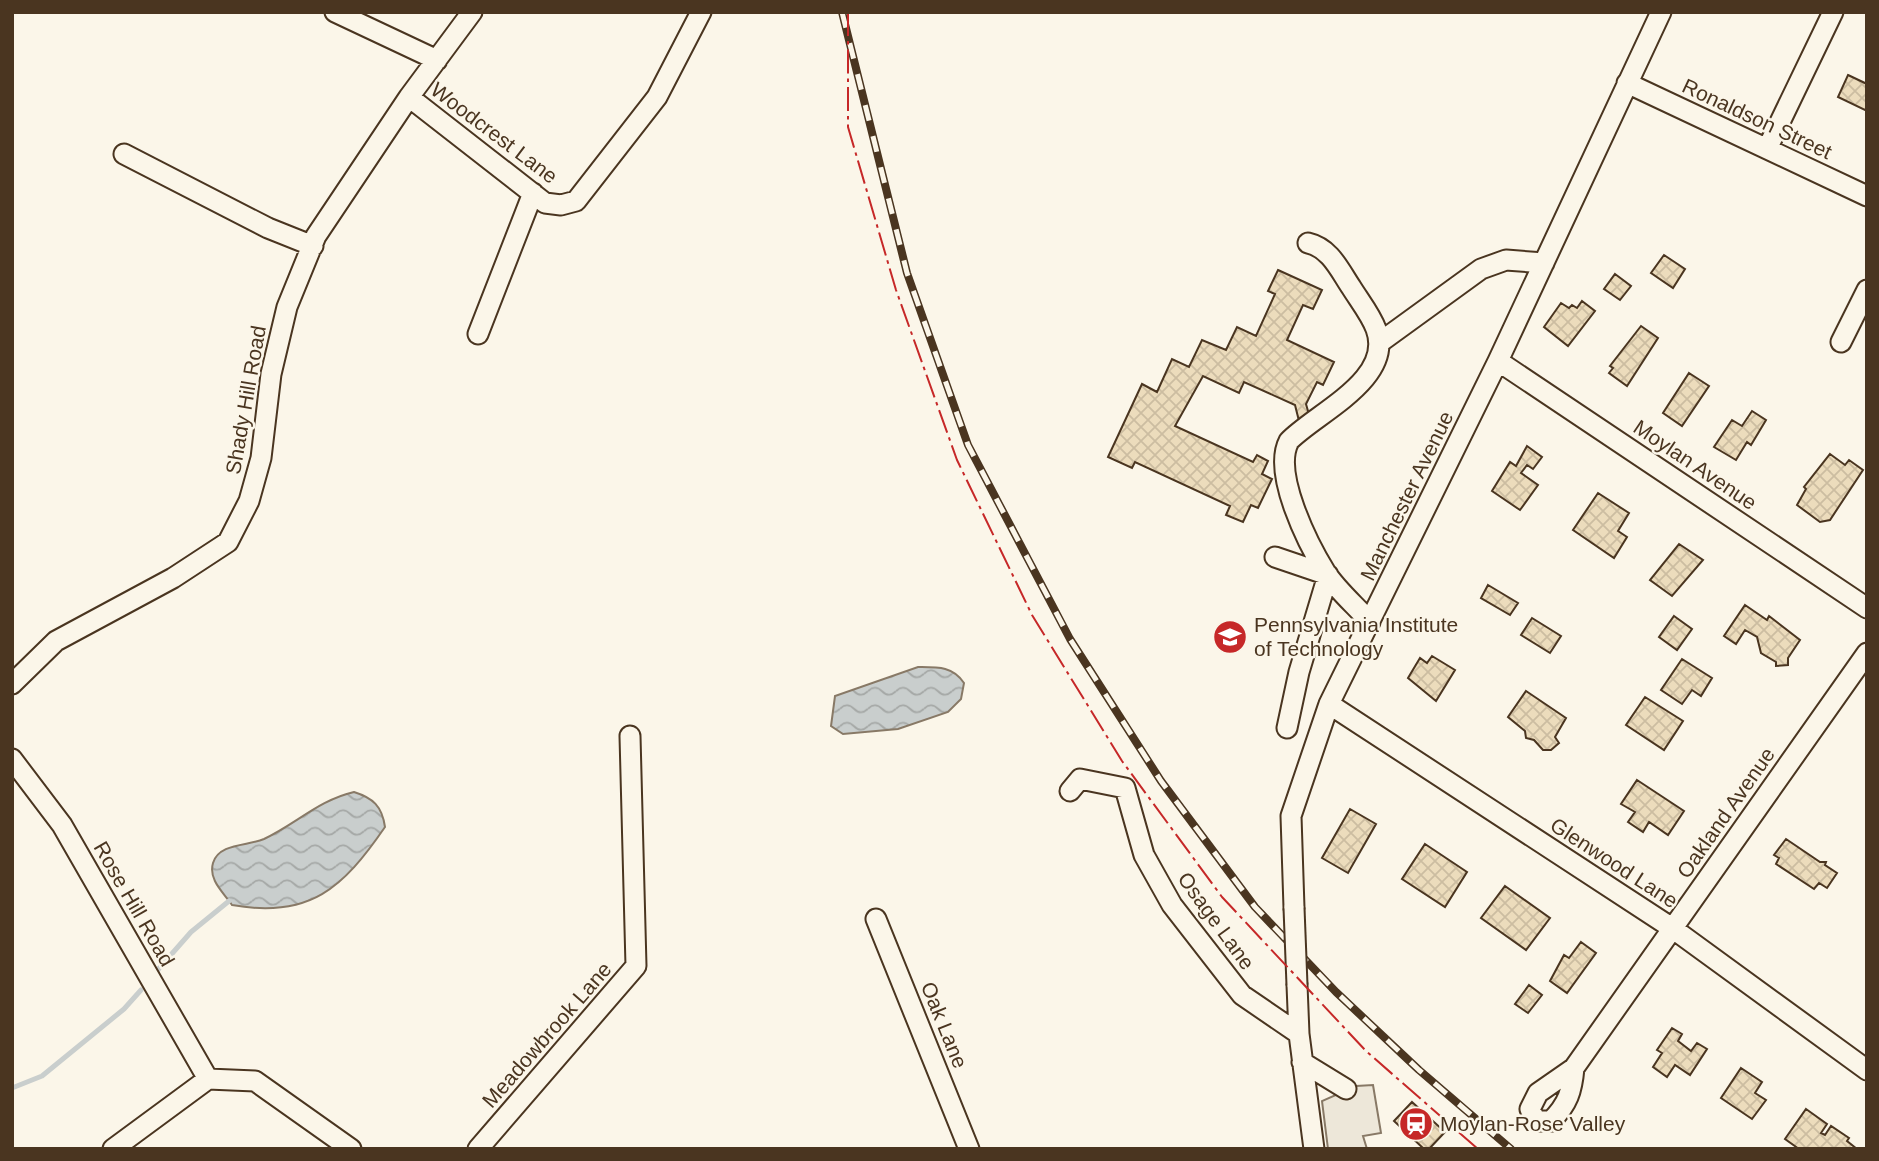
<svg xmlns="http://www.w3.org/2000/svg" width="1879" height="1161" font-family="Helvetica,sans-serif">
  <style>
    .parking { fill: #ede7d9; stroke: #887966; stroke-width: 2 }
    .water { fill: url(#water-waves); stroke: #887966; stroke-width: 2 }
    .lines { fill: none; stroke-linecap: round; stroke-linejoin: round }
    .stream { stroke: #c9cecd; stroke-width: 5 }
    .building { fill: url(#building-cross-hatch); stroke: #4a3520; stroke-width: 2 }
    .minor-casing { stroke: #4a3520; stroke-width: 23 }
    .minor { stroke: #fbf6e9; stroke-width: 19 }
    .rail-casing { stroke: #4a3520; stroke-width: 8 }
    .rail { stroke: #fbf6e9; stroke-width: 5; stroke-dasharray: 16; stroke-linecap: butt }
    .minor-bridge-casing { stroke: #4a3520; stroke-width: 23; stroke-linecap: butt }
    .minor-bridge { stroke: #fbf6e9; stroke-width: 19 }
    .power { stroke: #c62828; stroke-width: 2; stroke-dasharray: 24 5 3.5 5; stroke-linecap: butt }
    .labels { text-anchor: middle; stroke-width: 5; stroke-linejoin: round; paint-order: stroke }
    .street-label { font-size: 21px; fill: #4a3520; stroke: #fbf6e9 }
    .poi-label { font-size: 21px; fill: #4a3520; stroke: #fbf6e9; text-anchor: start }
  </style>
  <defs>
    <pattern id="water-waves" width="16" height="10" patternUnits="userSpaceOnUse" patternTransform="scale(1.75)"><rect width="16" height="10" fill="#c9cecd"/><path d="M0 5q4-4 8 0t8 0" fill="none" stroke="#a5a8a6"/></pattern>
    <pattern id="building-cross-hatch" width="8" height="8" patternUnits="userSpaceOnUse" patternTransform="scale(1.75)"><rect width="8" height="8" fill="#ecdcbc"/><path d="M0 0l8 8M0 8l8-8" fill="none" stroke="#ccbda1"/></pattern>
  </defs>
  <rect width="100%" height="100%" fill="#fbf6e9"/>
  <!-- parking -->
  <path class="parking" d="M 1373,1085 L 1381,1133 L 1363,1136 L 1367,1149 L 1328,1149 L 1322,1101 L 1356,1086 Z"/>
  <!-- water -->
  <path class="water" d="M 918,667 C 937,667 953,666 964,683 L 961,699 L 948,712 L 898,729 L 843,734 L 831,726 L 835,696 Z
    M 354,792 C 373,798 382,806 385,827 C 343,888 310,919 232,905 C 224,893 208,880 213,863 C 219,843 248,846 264,839 C 296,824 319,800 354,792 Z"/>
  <g class="lines">
    <!-- stream -->
    <path class="stream" d="M 155,973 L 191,932 L 229,901
      M 12,1088 L 42,1076 L 124,1009 L 141,990"/>
  </g>
  <!-- building -->
  <path class="building" d="M 1848,75 L 1867,84 L 1867,111 L 1838,97 Z
    M 1664,255 L 1685,269 L 1673,288 L 1651,273 Z
    M 1278,270 L 1322,290 L 1313,309 L 1303,305 L 1287,340 L 1334,362 L 1323,385 L 1317,382 L 1306,404 L 1310,418 L 1299,421 L 1295,405 L 1244,382 L 1239,393 L 1203,376 L 1175,426 L 1253,462 L 1257,455 L 1268,461 L 1262,474 L 1272,479 L 1258,508 L 1251,505 L 1243,522 L 1226,515 L 1230,506 L 1135,462 L 1132,468 L 1108,457 L 1142,384 L 1157,392 L 1172,359 L 1189,367 L 1202,340 L 1226,350 L 1237,327 L 1256,336 L 1275,294 L 1268,291 Z
    M 1615,274 L 1631,286 L 1620,300 L 1604,289 Z
    M 1582,301 L 1595,311 L 1568,346 L 1544,327 L 1561,303 L 1569,308 L 1572,305 L 1577,308 Z
    M 1641,326 L 1658,338 L 1627,386 L 1609,373 L 1613,368 L 1610,366 Z
    M 1689,373 L 1709,386 L 1682,426 L 1663,413 Z
    M 1752,411 L 1766,420 L 1751,445 L 1747,442 L 1736,460 L 1714,447 L 1732,420 L 1742,426 Z
    M 1527,446 L 1542,457 L 1533,469 L 1527,465 L 1521,473 L 1538,485 L 1520,510 L 1492,491 L 1510,462 L 1516,466 Z
    M 1830,454 L 1845,465 L 1849,460 L 1863,470 L 1830,520 L 1820,522 L 1797,505 L 1806,489 L 1804,487 Z
    M 1598,493 L 1629,513 L 1618,531 L 1627,537 L 1614,558 L 1573,530 Z
    M 1679,544 L 1703,560 L 1672,596 L 1650,580 Z
    M 1488,585 L 1518,603 L 1510,615 L 1481,598 Z
    M 1745,605 L 1767,620 L 1769,616 L 1800,640 L 1788,658 L 1788,665 L 1776,666 L 1776,662 L 1761,653 L 1757,637 L 1745,630 L 1736,644 L 1724,636 Z
    M 1674,616 L 1692,629 L 1677,650 L 1659,637 Z
    M 1532,618 L 1561,636 L 1550,653 L 1521,635 Z
    M 1432,656 L 1455,670 L 1436,701 L 1408,678 L 1420,658 L 1427,663 Z
    M 1682,659 L 1712,678 L 1701,696 L 1692,690 L 1682,704 L 1661,690 Z
    M 1526,691 L 1566,718 L 1555,737 L 1559,743 L 1551,750 L 1543,750 L 1534,740 L 1526,738 L 1525,731 L 1508,717 Z
    M 1645,697 L 1683,721 L 1664,750 L 1626,725 Z
    M 1637,780 L 1684,811 L 1668,835 L 1649,822 L 1643,832 L 1628,822 L 1635,812 L 1621,804 Z
    M 1350,809 L 1376,824 L 1348,873 L 1322,858 Z
    M 1786,839 L 1820,862 L 1826,862 L 1825,865 L 1837,873 L 1827,888 L 1819,883 L 1814,889 L 1776,864 L 1779,858 L 1774,855 Z
    M 1425,844 L 1467,872 L 1445,907 L 1402,879 Z
    M 1505,886 L 1550,918 L 1526,950 L 1481,918 Z
    M 1581,942 L 1596,953 L 1567,993 L 1550,981 L 1564,955 L 1569,958 Z
    M 1529,985 L 1542,995 L 1528,1013 L 1515,1004 Z
    M 1672,1028 L 1682,1034 L 1678,1041 L 1691,1051 L 1697,1043 L 1707,1049 L 1690,1075 L 1675,1065 L 1667,1077 L 1653,1067 L 1662,1053 L 1657,1050 Z
    M 1741,1068 L 1762,1082 L 1755,1093 L 1766,1100 L 1752,1119 L 1721,1098 Z
    M 1412,1102 L 1445,1132 L 1429,1149 L 1424,1149 L 1394,1121 Z
    M 1806,1109 L 1827,1124 L 1821,1133 L 1825,1135 L 1831,1126 L 1849,1138 L 1847,1141 L 1857,1149 L 1799,1149 L 1785,1139 Z"/>
  <g class="lines">
    <!-- minor casing -->
    <g class="minor-casing">
      <path id="minor" d="M 335,12 L 437,60
        M 1627,83 L 1867,196
        M 409,97 L 545,203 L 561,205 L 576,201 L 657,97 L 701,12
        M 1767,149 L 1833,12
        M 124,154 L 268,228 L 313,246
        M 1308,243 C 1330,248 1339,269 1351,287 C 1359,300 1371,315 1376,329 C 1395,379 1316,413 1289,441 C 1272,473 1308,544 1326,573 C 1338,591 1356,606 1370,622
        M 478,334 L 533,193
        M 1841,342 L 1867,290
        M 1379,343 L 1481,269 L 1506,260 L 1544,263
        M 1498,361 L 1867,608
        M 1275,557 L 1328,575 L 1299,672 L 1287,728
        M 12,684 L 56,641 L 173,578 L 228,542 L 249,501 L 261,458 L 271,374 L 287,307 L 316,236 L 409,97 L 472,12
        M 1329,704 L 1672,928 L 1867,1070
        M 12,759 L 62,825 L 208,1079
        M 1070,791 L 1080,779 L 1125,788 L 1144,855 L 1172,905 L 1242,995 L 1299,1034
        M 1294,908 L 1291,816 L 1329,704 L 1498,361 L 1661,12
        M 876,919 L 969,1149
        M 1297,985 L 1299,1034 L 1314,1149
        M 1302,1062 L 1346,1089
        M 1574,1068 C 1572,1091 1568,1104 1551,1121 L 1536,1121 L 1530,1109 L 1538,1093 L 1574,1068 L 1867,653
        M 113,1149 L 208,1079 L 255,1081 L 351,1149
        M 478,1149 L 636,966 L 630,736"/>
    </g>
    <!-- minor -->
    <use href="#minor" class="minor"/>
    <!-- rail casing -->
    <g class="rail-casing">
      <path id="rail" d="M 842,12 L 907,273 L 968,445 L 1070,639 L 1161,781 L 1255,907 L 1336,992 L 1419,1070 L 1511,1149"/>
    </g>
    <!-- rail -->
    <use href="#rail" class="rail"/>
    <!-- minor-bridge casing -->
    <g class="minor-bridge-casing">
      <path id="minor-bridge" d="M 1294,908 L 1297,985"/>
    </g>
    <!-- minor-bridge -->
    <use href="#minor-bridge" class="minor-bridge"/>
    <!-- power -->
    <path class="power" d="M 848,12 L 848,127 L 896,290 L 957,460 L 1032,615 L 1122,761 L 1222,897 L 1366,1051 L 1478,1149"/>
  </g>
  <!-- icons -->
  <defs>
    <g id="school-disc" transform="scale(1.75)"><circle r="9.5" fill="#c62828" stroke="#fbf6e9"/><path d="M0-5L7-2L0 1L-7-2ZM-4 1L0 2.5L4 1V4Q0 6-4 4Z" fill="#fff"/></g>
    <g id="station-disc" transform="scale(1.75)"><circle r="9.5" fill="#c62828" stroke="#fbf6e9"/><path d="M-3-6H3Q5-6 5-4V2Q5 4 3 4L4.5 6H3L1.5 4h-3L-3 6H-4.5L-3 4Q-5 4-5 2V-4Q-5-6-3-6ZM-3.5-4v3h7v-3ZM-3.5 1v1.5H-2V1ZM2 1v1.5H3.5V1Z" fill="#fff"/></g>
  </defs>
  <g fill-rule="evenodd">
    <use href="#school-disc" x="1230" y="637"/>
    <use href="#station-disc" x="1416" y="1124"/>
  </g>
  <g class="labels">
    <!-- street labels -->
    <g class="street-label">
      <text transform="translate(1757 119) rotate(25)" y="7">Ronaldson Street</text>
      <text transform="translate(494 133) rotate(37)" y="7">Woodcrest Lane</text>
      <text transform="translate(246 400) rotate(-80)" y="7">Shady Hill Road</text>
      <text transform="translate(1695 465) rotate(34)" y="7">Moylan Avenue</text>
      <text transform="translate(1407 496) rotate(-64)" y="7">Manchester Avenue</text>
      <text transform="translate(1726 813) rotate(-55)" y="7">Oakland Avenue</text>
      <text transform="translate(1614 863) rotate(33)" y="7">Glenwood Lane</text>
      <text transform="translate(134 904) rotate(60)" y="7">Rose Hill Road</text>
      <text transform="translate(1216 921) rotate(54)" y="7">Osage Lane</text>
      <text transform="translate(944 1025) rotate(68)" y="7">Oak Lane</text>
      <text transform="translate(547 1035) rotate(-49)" y="7">Meadowbrook Lane</text>
    </g>
    <!-- poi labels -->
    <g class="poi-label">
      <text x="1254" y="632">Pennsylvania Institute<tspan x="1254" dy="24">of Technology</tspan></text>
      <text x="1440" y="1131">Moylan-Rose Valley</text>
    </g>
  </g>
  <!-- border -->
  <rect width="1879" height="1161" fill="none" stroke="#4a3520" stroke-width="28"/>
</svg>
